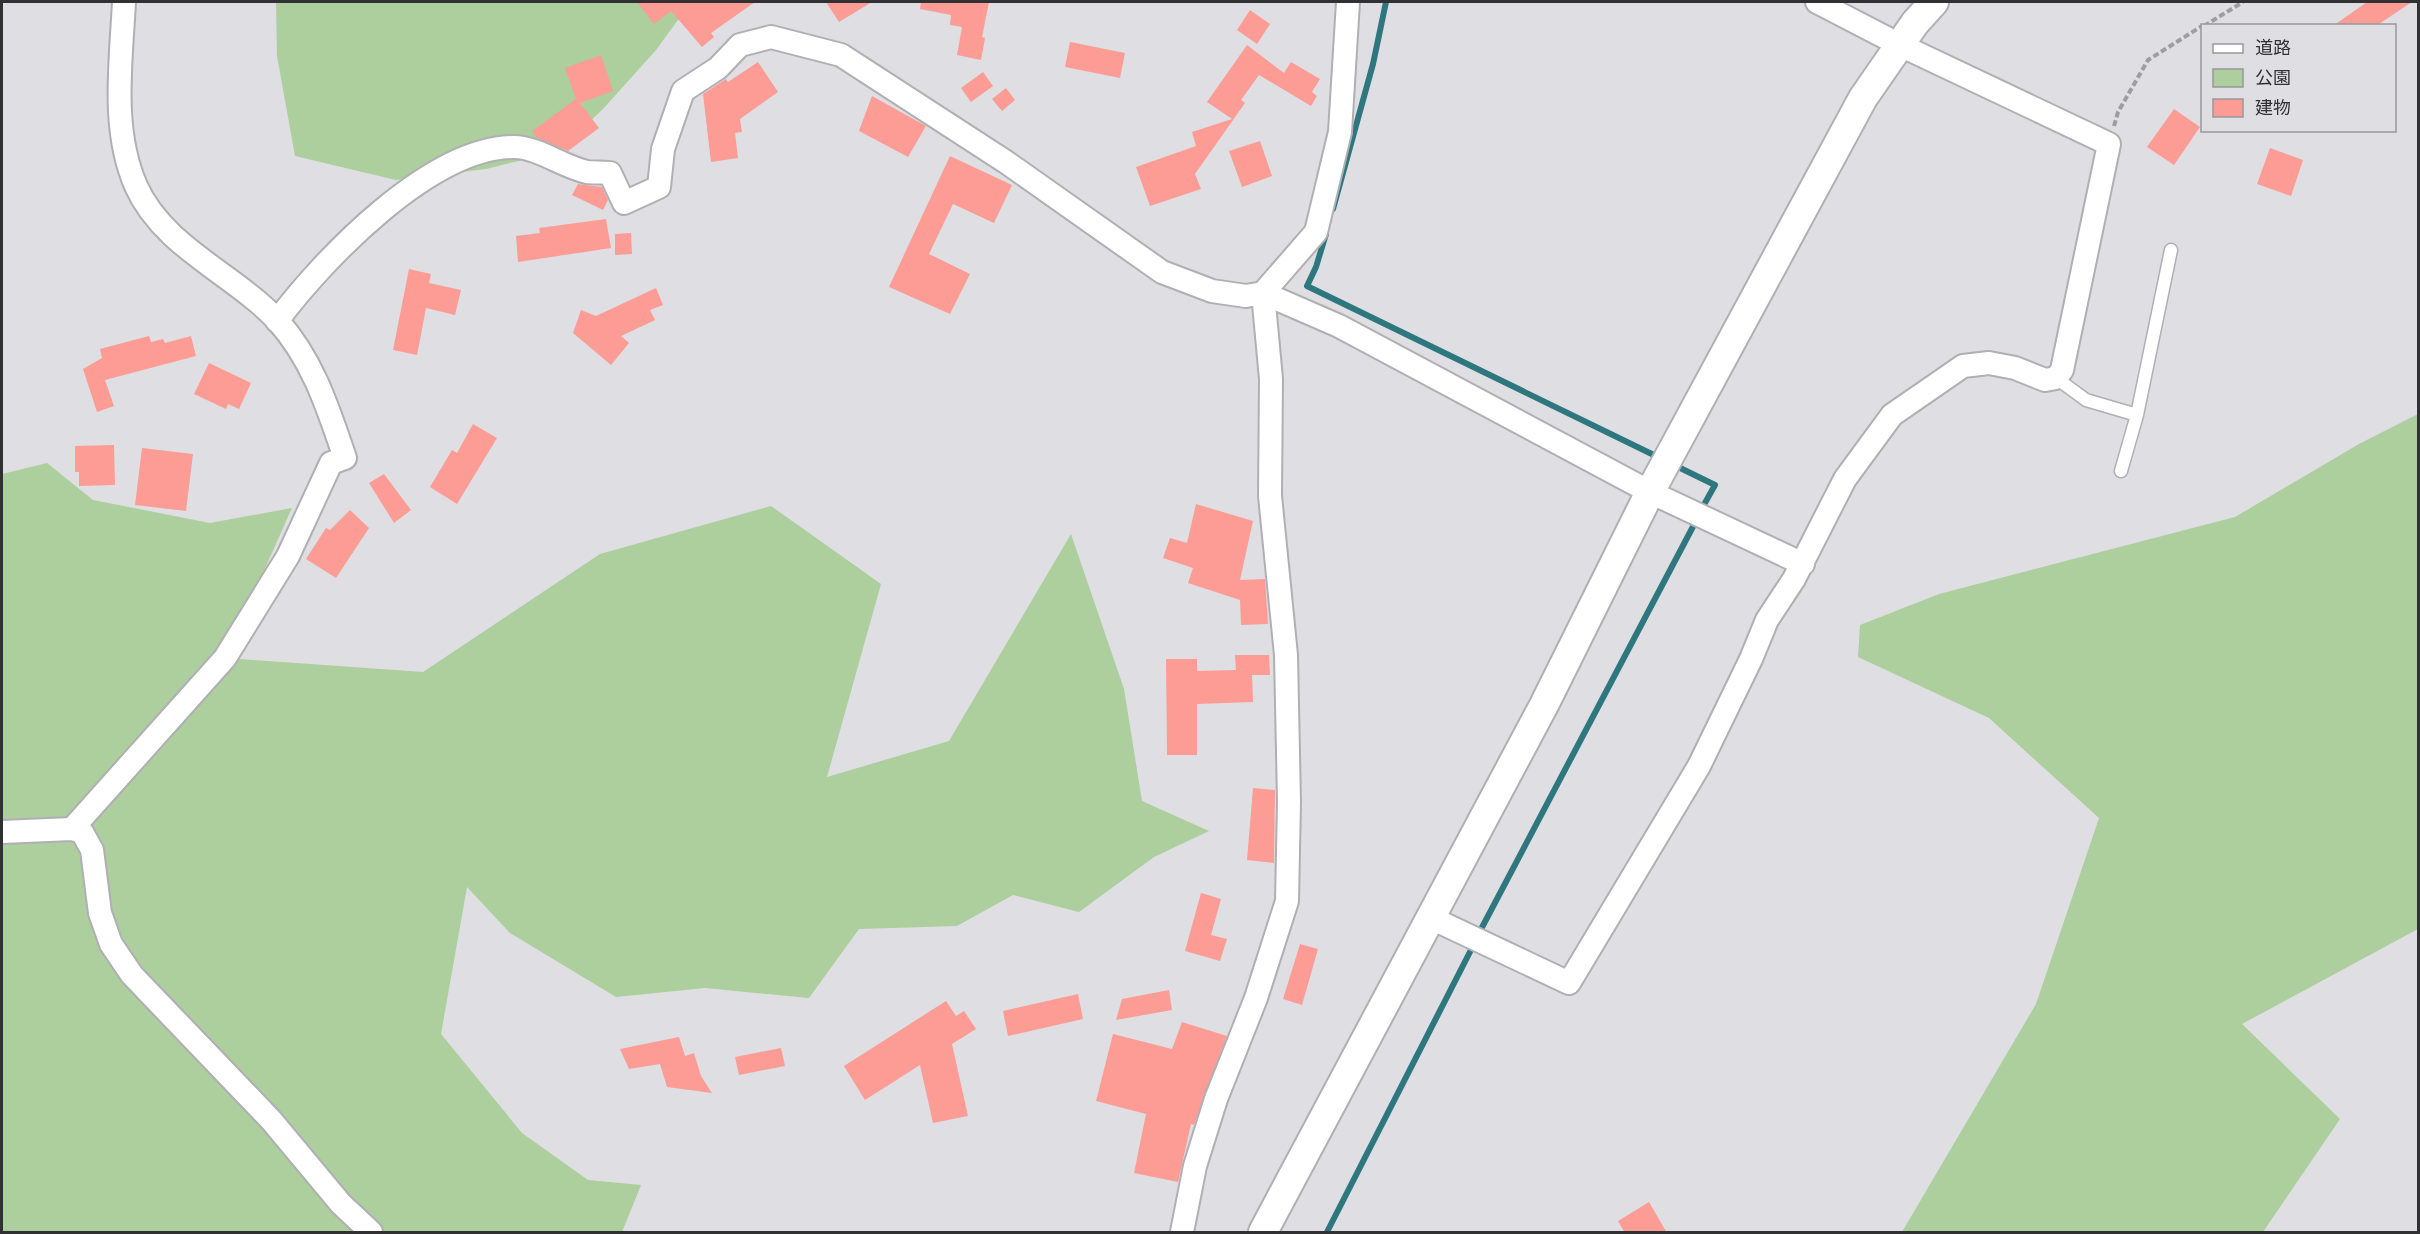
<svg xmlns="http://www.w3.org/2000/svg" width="2420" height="1234" font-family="Figtree,'Noto Sans JP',sans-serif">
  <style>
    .green { fill: #accf9d }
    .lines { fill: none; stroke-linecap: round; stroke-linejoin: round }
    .stream { stroke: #2e777f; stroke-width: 6 }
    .building { fill: #fd9c95 }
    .service-casing { stroke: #afafb4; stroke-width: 15 }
    .minor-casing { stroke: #afafb4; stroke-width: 26 }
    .tertiary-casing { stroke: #afafb4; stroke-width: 32 }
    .path { stroke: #9e9ea2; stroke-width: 4; stroke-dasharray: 6 3; stroke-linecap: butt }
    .service { stroke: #fff; stroke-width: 12 }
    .minor { stroke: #fff; stroke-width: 22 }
    .tertiary { stroke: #fff; stroke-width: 28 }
  </style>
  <rect width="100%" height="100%" fill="#dedee3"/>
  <!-- green -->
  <path class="green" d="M 276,2 L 691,2 L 656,50 L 603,109 L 559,151 L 486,169 L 396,180 L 295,156 L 277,56 Z
    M 2418,414 L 2418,929 L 2242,1024 L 2340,1119 L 2263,1232 L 1902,1232 L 2036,1004 L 2099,818 L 1989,718 L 1858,657 L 1860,625 L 1939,594 L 2235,517 L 2359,444 Z
    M 47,463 L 93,500 L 210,523 L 292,508 L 225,658 L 423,672 L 600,554 L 771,506 L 881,584 L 827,777 L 949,741 L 1071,534 L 1124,689 L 1142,801 L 1209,831 L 1154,857 L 1079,912 L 1013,895 L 957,926 L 859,929 L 809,998 L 705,988 L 616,997 L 510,933 L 467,887 L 441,1034 L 522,1133 L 588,1180 L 641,1185 L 622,1232 L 2,1232 L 2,474 Z"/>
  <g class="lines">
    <!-- stream -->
    <path class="stream" d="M 1333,209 L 1373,64 L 1386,2
      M 1326,234 L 1316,267 L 1307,286 L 1660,458
      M 1672,464 L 1715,485 L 1701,510
      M 1478,935 L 1697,519
      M 1327,1232 L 1474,944"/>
  </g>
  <!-- building -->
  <path class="building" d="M 637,2 L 755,2 L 711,33 L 714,37 L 702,47 L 671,11 L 654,24 Z
    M 826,2 L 872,2 L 839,22 Z
    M 921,2 L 989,2 L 982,37 L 985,38 L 981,60 L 957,55 L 962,27 L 950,25 L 951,15 L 920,9 Z
    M 2367,2 L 2412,2 L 2376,26 L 2333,26 Z
    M 1250,10 L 1270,24 L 1257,44 L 1237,30 Z
    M 1070,42 L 1125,53 L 1120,78 L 1065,67 Z
    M 1247,45 L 1284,73 L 1291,62 L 1320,79 L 1312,92 L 1317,96 L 1311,106 L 1259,75 L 1241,100 L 1245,103 L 1195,174 L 1201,189 L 1150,206 L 1136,167 L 1196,146 L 1192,132 L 1232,119 L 1207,102 Z
    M 601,55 L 613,91 L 580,103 L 599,128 L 568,151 L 536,137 L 532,131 L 576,99 L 565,68 Z
    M 758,62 L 778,92 L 740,119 L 742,132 L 735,133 L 738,158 L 711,162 L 703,94 L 726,79 L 728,82 Z
    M 983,72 L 993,86 L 971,102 L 961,88 Z
    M 1006,88 L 1015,100 L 1002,111 L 992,99 Z
    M 872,96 L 926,126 L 908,157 L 859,131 Z
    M 2174,109 L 2200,127 L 2174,165 L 2147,147 Z
    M 1260,141 L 1272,176 L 1242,187 L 1229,151 Z
    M 2270,148 L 2303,160 L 2291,196 L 2257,184 Z
    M 950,156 L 1012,185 L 994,223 L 953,204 L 929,254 L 970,274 L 950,314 L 889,287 Z
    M 578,184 L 602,187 L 608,200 L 603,210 L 572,195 Z
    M 606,219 L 611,248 L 518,262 L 516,236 L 540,233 L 539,228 Z
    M 631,233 L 632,254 L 615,255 L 615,234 Z
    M 409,269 L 431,274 L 429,283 L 461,290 L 455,315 L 426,308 L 417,355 L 393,350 Z
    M 656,288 L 663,305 L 650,310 L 655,320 L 621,336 L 629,343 L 611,365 L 573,333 L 581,310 L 596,316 Z
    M 149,336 L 151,342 L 163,339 L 165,343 L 191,336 L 196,356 L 105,380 L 114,406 L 97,412 L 83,369 L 102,358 L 100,349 Z
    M 209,363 L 251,383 L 239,409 L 228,404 L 226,409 L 194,394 Z
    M 473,424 L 497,438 L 457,504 L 430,487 L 452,450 L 457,453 Z
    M 114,445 L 115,485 L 79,486 L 79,472 L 75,472 L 75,446 Z
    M 142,448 L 193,454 L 186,511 L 135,505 Z
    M 384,474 L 411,510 L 394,523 L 369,483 Z
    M 1196,504 L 1253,521 L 1240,580 L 1265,579 L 1268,624 L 1241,625 L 1240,600 L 1188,583 L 1193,568 L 1163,558 L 1170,538 L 1187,543 Z
    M 350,510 L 369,528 L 336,578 L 306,559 L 326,528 L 330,530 Z
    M 1235,655 L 1269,655 L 1270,675 L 1252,675 L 1253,702 L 1197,704 L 1197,755 L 1167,755 L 1166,659 L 1197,659 L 1197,671 L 1236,670 Z
    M 1253,788 L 1275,790 L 1274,863 L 1247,860 Z
    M 1201,893 L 1221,899 L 1211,935 L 1227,939 L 1220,961 L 1185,951 Z
    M 1300,944 L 1318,949 L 1302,1005 L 1283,999 Z
    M 1169,990 L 1172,1010 L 1116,1020 L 1122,999 Z
    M 1078,994 L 1083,1019 L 1008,1036 L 1003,1011 Z
    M 946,1001 L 956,1016 L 964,1011 L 976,1029 L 952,1044 L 968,1116 L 933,1123 L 920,1065 L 865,1100 L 844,1066 Z
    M 1182,1022 L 1227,1036 L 1194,1125 L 1191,1124 L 1178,1182 L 1134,1173 L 1146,1114 L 1096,1101 L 1113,1034 L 1172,1049 Z
    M 679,1037 L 685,1056 L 694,1053 L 701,1076 L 712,1093 L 667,1087 L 660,1064 L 629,1069 L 620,1049 Z
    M 781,1048 L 785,1066 L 739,1075 L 735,1057 Z
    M 1649,1202 L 1667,1233 L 1625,1233 L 1618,1221 Z"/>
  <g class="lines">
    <!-- service casing -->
    <g class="service-casing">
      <path id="service" d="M 2056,378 L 2086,400 L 2137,415 L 2171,250
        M 2121,471 L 2137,415"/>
    </g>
    <!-- minor casing -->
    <g class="minor-casing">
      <path id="minor" d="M 277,321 C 324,258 431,147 514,147 C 538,147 563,167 587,172 C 594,173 603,172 610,173 L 624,203 L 659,187 L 663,149 L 683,91 L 718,68 L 740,45 L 771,37 L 841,55 L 1006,162 L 1162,272 L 1212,291 L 1246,296 L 1263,293 L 1339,326 L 1650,492 L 1803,564
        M 72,829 L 225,658 L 288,556 L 331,463 L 345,458 C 328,408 313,360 277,320 C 234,274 163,247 136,186 C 111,129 121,62 124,2
        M 2,832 L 72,829 L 82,832 L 92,850 L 100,913 L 111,944 L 132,975 L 271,1120 L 341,1204 L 371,1232
        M 1429,917 L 1569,983 L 1699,766 L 1751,659 L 1767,620 L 1794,579 L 1845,479 L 1892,415 L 1963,366 L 1989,363 L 2015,368 L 2045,380 L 2056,378 L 2062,370 L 2109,144 L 1900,45 L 1817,2
        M 1182,1232 L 1195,1166 L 1216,1099 L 1256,998 L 1287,901 L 1289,802 L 1286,655 L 1270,496 L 1271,379 L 1263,293 L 1316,232 L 1340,132 L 1348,2"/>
    </g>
    <!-- tertiary casing -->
    <g class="tertiary-casing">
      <path id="tertiary" d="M 1263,1232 L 1544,705 L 1650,492 L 1863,98 L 1915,23 L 1934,2"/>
    </g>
    <!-- path -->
    <path class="path" d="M 2204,26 L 2243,2
      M 2114,126 L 2118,112 L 2148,60 L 2202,26"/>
    <!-- service -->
    <use href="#service" class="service"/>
    <!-- minor -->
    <use href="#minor" class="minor"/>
    <!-- tertiary -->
    <use href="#tertiary" class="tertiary"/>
  </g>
  <!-- border -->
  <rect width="2420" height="1234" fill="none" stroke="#313133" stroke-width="6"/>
  <!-- legend -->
  <rect x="2201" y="24" width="195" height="108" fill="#dedee3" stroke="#99999d" stroke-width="1.5"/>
  <rect x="2213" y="44" width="30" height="9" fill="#ffffff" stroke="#99999d" stroke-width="1.5"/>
  <text x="2255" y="54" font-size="18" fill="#313133">道路</text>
  <rect x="2213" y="69" width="30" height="18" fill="#accf9d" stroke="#99999d" stroke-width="1.5"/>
  <text x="2255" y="84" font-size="18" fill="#313133">公園</text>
  <rect x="2213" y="99" width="30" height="18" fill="#fd9c95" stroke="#99999d" stroke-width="1.5"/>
  <text x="2255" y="114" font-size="18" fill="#313133">建物</text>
</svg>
